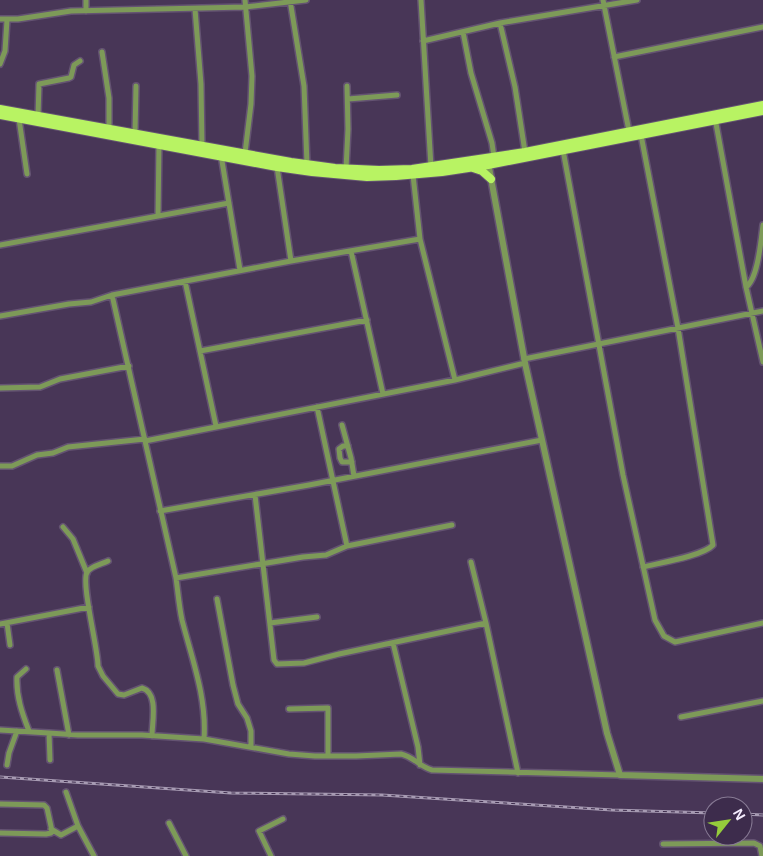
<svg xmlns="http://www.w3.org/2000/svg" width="763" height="856" font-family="Helvetica,sans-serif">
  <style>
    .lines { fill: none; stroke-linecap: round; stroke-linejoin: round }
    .minor-casing { stroke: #645372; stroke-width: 8 }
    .tertiary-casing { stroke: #645372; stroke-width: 9 }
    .primary-casing { stroke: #645372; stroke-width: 10 }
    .minor { stroke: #7d9a58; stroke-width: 5 }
    .tertiary { stroke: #7d9a58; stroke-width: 6 }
    .primary { stroke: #b8f363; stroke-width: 8 }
    .rail-casing { stroke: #a79bb3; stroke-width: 3 }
    .rail { stroke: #3d2c4c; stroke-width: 1; stroke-dasharray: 4; stroke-linecap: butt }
  </style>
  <rect width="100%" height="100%" fill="#483657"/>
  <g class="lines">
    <!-- minor casing -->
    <g class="minor-casing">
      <path id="minor" d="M 86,0 L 86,11
        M 245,0 L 252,76 L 251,104 L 245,153
        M 290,0 L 304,86 L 307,164
        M 421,0 L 431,167
        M 603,0 L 629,131
        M 195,9 L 201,84 L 202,146
        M 0,19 L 18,19 L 71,11 L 245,7 L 306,0
        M 500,23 L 515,87 L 525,152
        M 463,32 L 471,73 L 492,143 L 494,157
        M 423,41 L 500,23 L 637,0
        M 102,52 L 109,98 L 109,128
        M 614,57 L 763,27
        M 0,64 L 5,51 L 7,20
        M 348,99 L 397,95
        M 38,116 L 39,84 L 69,78 L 71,77 L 74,65 L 80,61
        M 715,118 L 746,287 L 763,362
        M 19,119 L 27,174
        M 135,133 L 136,86
        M 641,135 L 678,328 L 713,545 C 703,556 659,563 643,567
        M 563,150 L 623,475 L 655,620 L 664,636 L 675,642 L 763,623
        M 221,155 L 240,270
        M 277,167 L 291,261
        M 346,169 L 348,129 L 347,86
        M 413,175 L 420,239 L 455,380
        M 158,216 L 159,144
        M 0,245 L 229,203
        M 351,251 L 383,394
        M 185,281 L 216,426
        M 746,287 C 758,279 761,240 763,225
        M 0,316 L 69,304 L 91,302 L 112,295
        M 200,351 L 367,320
        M 524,359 L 763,311
        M 0,388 L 40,387 L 60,379 L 129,366
        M 317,407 L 347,546 L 452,525
        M 342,425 L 351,458 L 354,476
        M 145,441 L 455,380 L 525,363
        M 348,446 L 343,446 L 339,449 L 340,458 L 342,462 L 352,462
        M 0,466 L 12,466 L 37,455 L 53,453 L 68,447 L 145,439
        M 255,495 L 274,660 L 277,664 L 304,663 L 339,654 L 486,623
        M 160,511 L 309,485 L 542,440
        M 63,527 L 73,539 L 87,573
        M 108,561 C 102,564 91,566 87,572 C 81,584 98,648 98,666 L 103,676 L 118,694 L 124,695 L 142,688 C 159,693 152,722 152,736
        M 471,562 L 486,623 L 518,773
        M 176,578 L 303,557 L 326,555 L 347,546
        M 217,599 L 233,685 L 238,704 L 247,718 L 251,731 L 251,746
        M 7,623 L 10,645
        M 270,623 L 317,617
        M 0,624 L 89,607
        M 393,643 L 418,747 L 420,765
        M 26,669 L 17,677 C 16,696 22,713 29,731
        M 57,670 L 69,735
        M 289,709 L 328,708 L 328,756
        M 681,717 L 763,701
        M 0,730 L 49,733
        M 204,739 C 207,698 192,659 182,620 C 179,606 178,592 176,578 L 112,295 L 291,261 L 420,239
        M 50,760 L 49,733 L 78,735 L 142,735 L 204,739 L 289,754 L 315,756 L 356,756 L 401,754 C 414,757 420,767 432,770 L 620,775
        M 7,765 L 9,753 L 17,731
        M 66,792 L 78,826 L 94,856
        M 0,804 L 44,805 L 47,808 L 52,831 L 51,833 L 46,834 L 0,833
        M 169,823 L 186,856
        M 51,829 L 61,835 L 78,826
        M 663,844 L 754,843 L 760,846 L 762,856
        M 271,856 L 259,831 L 283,819"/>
    </g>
    <!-- tertiary casing -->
    <g class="tertiary-casing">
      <path id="tertiary" d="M 488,162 L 525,363 L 607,733 L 620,775 L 763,779"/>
    </g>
    <!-- primary casing -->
    <g class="primary-casing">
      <path id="primary" d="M 0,109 L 291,162 L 335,168 L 379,170 L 412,169 L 525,152 L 763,105
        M 0,115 L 277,167 L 312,172 L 367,177 L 396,176 L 442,172 L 488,165 L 763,111
        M 473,168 L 482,171 L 491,179"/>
    </g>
    <!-- minor -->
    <use href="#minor" class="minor"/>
    <!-- tertiary -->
    <use href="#tertiary" class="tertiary"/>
    <!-- primary -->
    <use href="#primary" class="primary"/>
    <!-- rail casing -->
    <g class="rail-casing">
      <path id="rail" d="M 0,777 L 231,793 L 382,795 L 612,810 L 713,813
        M 743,814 L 763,815"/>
    </g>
    <!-- rail -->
    <use href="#rail" class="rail"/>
  </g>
  <!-- north arrow -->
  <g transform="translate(728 821) rotate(60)"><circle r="24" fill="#3d2c4c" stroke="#877a94"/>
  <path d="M0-4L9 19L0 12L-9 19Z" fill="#95cc3b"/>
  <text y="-8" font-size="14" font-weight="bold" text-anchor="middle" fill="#f6eeff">N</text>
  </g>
</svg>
